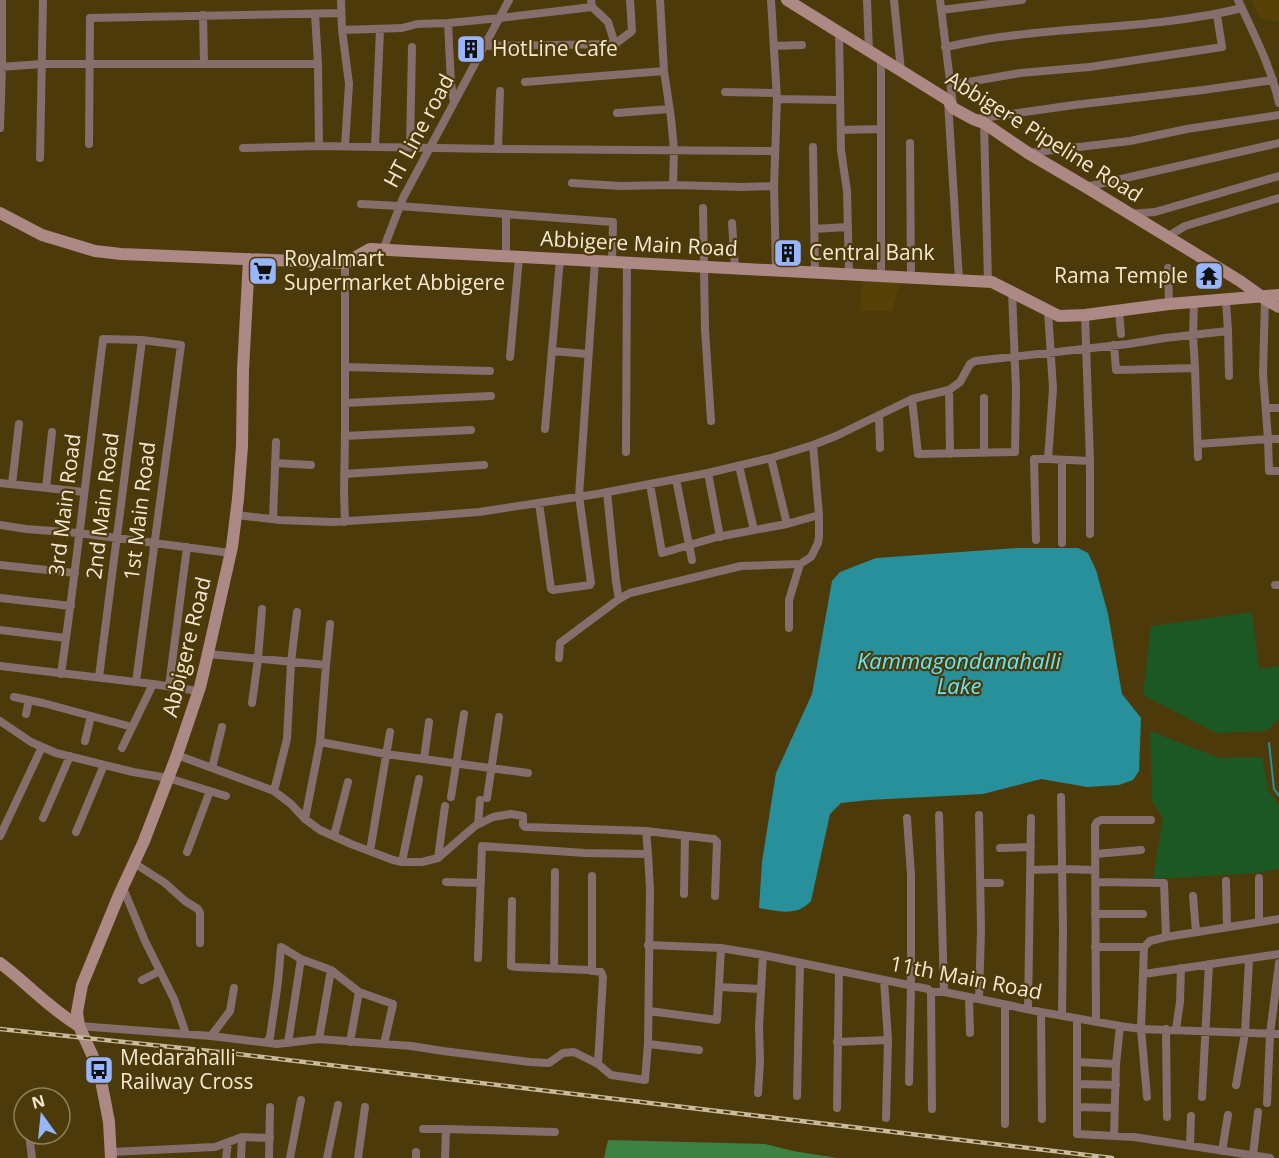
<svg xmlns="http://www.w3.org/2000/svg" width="1279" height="1158" font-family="'Open Sans',sans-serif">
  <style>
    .built { fill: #574106 }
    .green { fill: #1b5823 }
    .forest { fill: #3e8145 }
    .water { fill: #28909b }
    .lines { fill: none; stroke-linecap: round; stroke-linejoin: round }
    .stream { stroke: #28909b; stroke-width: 2 }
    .street { stroke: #856e6b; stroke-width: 8 }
    .secondary { stroke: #ad8985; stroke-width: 12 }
    .rail-casing { stroke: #c8bb9d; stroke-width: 4.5 }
    .rail { stroke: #4d3a0b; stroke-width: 2; stroke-dasharray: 7; stroke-linecap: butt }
    .labels { text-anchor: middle; stroke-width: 4.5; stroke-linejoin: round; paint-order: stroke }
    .poi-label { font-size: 21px; fill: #f4e9d1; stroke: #4d3a0b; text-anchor: start }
    .street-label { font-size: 21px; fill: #f4e9d1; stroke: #4d3a0b }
    .water-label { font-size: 22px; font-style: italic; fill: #65e7f7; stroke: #4d3a0b }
  </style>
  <rect width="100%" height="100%" fill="#4d3a0b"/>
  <!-- built -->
  <path class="built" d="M 1251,0 L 1279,0 L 1279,22 L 1260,18 Z
    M 863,275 L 902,277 L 892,311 L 860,311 Z"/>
  <!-- green -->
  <path class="green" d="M 1252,612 L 1259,669 L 1279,666 L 1279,719 L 1266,731 L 1216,733 L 1143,695 L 1151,626 Z
    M 1150,731 L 1219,758 L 1262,757 L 1268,790 L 1279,806 L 1279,869 L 1258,873 L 1153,879 L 1163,818 L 1152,801 Z"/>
  <!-- forest -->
  <path class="forest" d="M 608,1140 L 765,1144 L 793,1151 L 837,1158 L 604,1158 Z"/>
  <!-- water -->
  <path class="water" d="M 1017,548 L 1078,548 L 1088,553 L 1096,570 L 1108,614 L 1122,694 L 1141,718 L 1139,771 L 1133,780 L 1119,785 L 1087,787 L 1041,779 L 983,794 L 869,800 L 841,803 L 830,814 L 811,901 C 797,917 777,911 759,908 L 762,862 L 776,773 L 812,694 L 832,581 L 840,572 L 876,558 Z"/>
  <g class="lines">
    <!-- stream -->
    <path class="stream" d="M 1269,743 L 1274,789 L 1279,796"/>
    <!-- street -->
    <path class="street" d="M 341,0 L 342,30 L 402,28 L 417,24 L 448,23 L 500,18 L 592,7 L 591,0
      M 660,0 L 664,71 L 671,118 L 674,150 L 673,185
      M 771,0 L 777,99 L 774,186 L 776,271
      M 867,0 L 869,51
      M 894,0 L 901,71
      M 940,0 L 953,105
      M 1238,0 C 1254,34 1271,67 1279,103
      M 941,10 L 1022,0
      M 203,15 L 204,63
      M 448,23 L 451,84 L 454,102
      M 342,30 L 349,84 L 345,146
      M 839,32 L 841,150 L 847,191 L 849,274
      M 615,44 L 632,31 L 630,0
      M 485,46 L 615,44 L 608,22 L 592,7
      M 774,46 L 802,45
      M 945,47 C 966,43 988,38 1009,36 C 1086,26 1166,27 1242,8
      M 881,58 L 881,276
      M 318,64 L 319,146
      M 0,67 L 42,64 L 318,64 L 315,14
      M 525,82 L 664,71
      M 951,85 L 1020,73 L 1090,67 L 1222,47 L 1217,15
      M 725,92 L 776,93
      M 777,99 L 840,100
      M 948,101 L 959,280
      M 617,113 L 669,109
      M 976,119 L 1074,105 L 1203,90 L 1273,80
      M 984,123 L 988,282
      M 0,128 L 2,66 L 2,0
      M 841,130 L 881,129
      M 1041,133 L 1042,151
      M 910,143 L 911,278
      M 89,144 L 90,18 L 341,13
      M 375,147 L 380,29
      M 410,147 L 412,47
      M 813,147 L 815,273
      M 243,148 L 319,146 L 498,149 L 500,91
      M 498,149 L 775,151
      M 1028,153 L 1130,141 L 1187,129 L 1279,115
      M 40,158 L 43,0
      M 572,183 L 621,186 L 673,185 L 743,187 L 774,186
      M 1086,187 L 1279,143
      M 361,204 L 399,206 L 506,214 L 506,256
      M 703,208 L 705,329 L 711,421
      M 506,214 L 613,222 L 612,262
      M 1130,214 L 1155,212 L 1279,176
      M 732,223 L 735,269
      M 814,229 L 848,227
      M 1167,237 L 1185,226 L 1279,198
      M 383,250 L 403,198 L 509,0
      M 1168,268 L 1169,304
      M 1265,299 L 1263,374 L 1268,439 L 1279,439
      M 1119,311 L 1121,334
      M 1085,315 L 1090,461
      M 1228,331 L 1229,376
      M 1114,345 L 1116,370 L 1195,368 L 1193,336 L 1194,303
      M 552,351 L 588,354
      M 510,357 L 519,257
      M 345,367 L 490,371
      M 1195,368 L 1198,457
      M 949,390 L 950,454
      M 984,398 L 984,453
      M 912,399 L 918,454 L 1015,452 L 1016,390 L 1012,292
      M 345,403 L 345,263
      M 1266,408 L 1279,408
      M 879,415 L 880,448
      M 545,429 L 560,259
      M 471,430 L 345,436 L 345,403 L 491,396
      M 1198,444 L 1268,439 L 1269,471 L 1279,471
      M 626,452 L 627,263
      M 771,458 L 787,524
      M 1048,459 L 1090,461 L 1090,534
      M 1062,460 L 1062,543
      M 275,463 L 311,465
      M 739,466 L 754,530
      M 708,473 L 720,537
      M 344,474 L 484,465
      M 676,479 L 692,560
      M 0,483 L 84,492
      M 12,484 L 19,424
      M 650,484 L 662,553 L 717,537 L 787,524 L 819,515
      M 46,488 L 52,432
      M 539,503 L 551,589 L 553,590 L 590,585 L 591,583 L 579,496 L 595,261
      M 236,515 L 280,520 L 332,522 L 428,516 L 479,512 L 597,494 L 708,473 L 771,458 L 813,445 L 836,436 L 912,399 L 949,390 L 960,382 L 970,364 L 975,361 L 1128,344 L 1165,338 L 1228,331 L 1226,300
      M 273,519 L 276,442
      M 345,522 L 344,493 L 345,436
      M 0,525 L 26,529 L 79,533 L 230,553
      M 1036,540 L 1034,459 L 1048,459 L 1053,389 L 1048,311
      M 0,565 L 75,573
      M 1275,585 L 1279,585
      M 0,598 L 71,606
      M 619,599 L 630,593 L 741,566 L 800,564 L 811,557 L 818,543 L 819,537 L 819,515 L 813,445
      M 789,628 L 789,600 L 800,564
      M 0,630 L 66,638
      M 208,654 L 326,665 L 330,624
      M 559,658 L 560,643 L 619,599 L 616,582 L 607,492
      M 326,665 L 320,742 L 386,754 L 528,773
      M 0,666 L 153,684 L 198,691
      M 61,674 C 77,563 89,451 103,339 L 142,340 L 181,345 L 136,682
      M 99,677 L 142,340
      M 169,686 L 187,547
      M 14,697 L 43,703 L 132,727
      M 252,703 L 258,659 L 262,609
      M 26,714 L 29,700
      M 0,721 L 31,742 L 56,753 L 133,772 L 168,778 L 226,796
      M 85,741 L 91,716
      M 122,748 L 153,684
      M 177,755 L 274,791 L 291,804 L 305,819 L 320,830 L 351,844 L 393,860 L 402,862 L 422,862 L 438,858 L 475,826 L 493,817 L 511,814 L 523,816 L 523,825 L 525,827 L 646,831 L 714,839 L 717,842 L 715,896
      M 424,759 L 429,722
      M 212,768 L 222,727
      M 274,791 L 287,739 L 291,662 L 297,612
      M 451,797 L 464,714
      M 1061,797 L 1063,929 L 1062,1016
      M 487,798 L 499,717
      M 939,815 L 944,992
      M 979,815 L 981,930 L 979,999
      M 43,818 L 70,756
      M 907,818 L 911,875 L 911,986 L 909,1082
      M 305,819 L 320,742
      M 478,824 L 480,800
      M 646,831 L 648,854
      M 76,832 L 104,765
      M 0,836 L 42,747
      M 334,836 L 348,782
      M 1000,848 L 1031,847
      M 370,851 L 390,732
      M 187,852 L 210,791
      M 1096,854 L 1141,850
      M 438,858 L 445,806
      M 402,862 L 419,779
      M 134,863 L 165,883 L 185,901 L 198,909 L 200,913 L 200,943
      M 1030,870 L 1063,869 L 1095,870
      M 592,876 L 592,971
      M 1226,881 L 1227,927
      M 446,882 L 481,883
      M 1096,882 L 1164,883 L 1166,937
      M 980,883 L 1000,883
      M 123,888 L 145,941 L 174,999 L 186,1034
      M 684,894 L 685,836
      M 1193,896 L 1196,932
      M 512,901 L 511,966 L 517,967 L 589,970 L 601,972 L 603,977 L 598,1064
      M 1095,914 L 1143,914
      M 1259,922 L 1259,878
      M 648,945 L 721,948 L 763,955 L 928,989 L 931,992 L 944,992 L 969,997 L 1041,1012 L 1120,1026 L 1141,1029 L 1279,1034
      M 1095,947 L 1144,947
      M 478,958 L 482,846 L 585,853 L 648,854 L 650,889 L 648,1044 L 699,1050
      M 554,969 L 555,872
      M 1144,974 L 1279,954
      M 142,980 L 160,971
      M 884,980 L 888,1040 L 886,1118
      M 719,987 L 761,989
      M 234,988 L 230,1011 L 211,1036 L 277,1044 L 319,1039 L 411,1046 L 443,1051 L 530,1062 L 549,1063 L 563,1053 L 574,1052 L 598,1064 L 611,1075 L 645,1080 L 648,1044
      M 931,992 L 932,1109
      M 969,997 L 970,1033
      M 1028,1009 L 1031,818
      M 649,1011 L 717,1020 L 721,948
      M 1041,1012 L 1042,1119
      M 1077,1019 L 1077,1134 L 1134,1137 L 1270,1158
      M 1096,1022 L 1095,826 L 1097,822 L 1101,820 L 1151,820
      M 79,1026 L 211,1036
      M 1166,1029 L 1167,1117
      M 1176,1029 L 1180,1002 L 1181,968
      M 319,1039 L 331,970
      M 267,1042 L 270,1037 L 278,982 L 281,947 L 301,959 L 331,970 L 359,992 L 393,1004 L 384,1044
      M 350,1042 L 359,992
      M 837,1042 L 888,1040
      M 288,1043 L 301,959
      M 1077,1062 L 1116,1064
      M 1077,1084 L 1116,1085
      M 1236,1085 L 1245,1033 L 1249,960
      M 758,1093 L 760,1061 L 759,1027 L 763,955
      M 797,1096 L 800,963
      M 1147,1097 L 1141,1029 L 1144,947 L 1150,941 L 1166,937 L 1279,919
      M 1202,1097 L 1209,964
      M 1267,1103 L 1270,1034 L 1279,963
      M 1077,1107 L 1115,1108
      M 837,1108 L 839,971
      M 1005,1124 L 1005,1005
      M 423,1129 L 446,1129
      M 29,1134 L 32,1158
      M 1114,1136 L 1116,1064 L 1120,1026
      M 1190,1146 L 1191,1116
      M 1222,1151 L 1228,1115
      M 111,1152 L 215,1147 L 242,1137 L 270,1138
      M 1253,1155 L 1258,1112
      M 226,1158 L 228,1143
      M 241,1158 L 242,1137
      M 269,1158 L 270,1107
      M 290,1158 L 301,1100
      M 327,1158 L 338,1105
      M 358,1158 L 365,1107
      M 416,1158 L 416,1152
      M 445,1158 L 446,1129 L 555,1132"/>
    <!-- secondary -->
    <path class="secondary" d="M 787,0 L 948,100 L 953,108 L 973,119 L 984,123 L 1028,153 L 1086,187 L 1240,281 L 1265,299 L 1279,307
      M 0,213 L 42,235 L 95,251 L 121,254 L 345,263 L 370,249 L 992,282 L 1059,316 L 1085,315 L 1169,304 L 1279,295
      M 0,963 C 27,983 50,1009 79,1026
      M 111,1158 L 109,1122 L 99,1070 L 79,1026 L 77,1012 L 82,985 L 119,895 L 144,841 L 177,755 L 200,687 L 206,662 L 232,547 L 238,499 L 242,446 L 243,370 L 249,259"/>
    <!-- rail casing -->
    <g class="rail-casing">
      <path id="rail" d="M 0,1029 L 229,1053 L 1112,1158"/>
    </g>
    <!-- rail -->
    <use href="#rail" class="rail"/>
  </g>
  <!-- icons -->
  <defs>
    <g id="building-square" transform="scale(1.5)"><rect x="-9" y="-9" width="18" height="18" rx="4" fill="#97b6fd" stroke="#4d3a0b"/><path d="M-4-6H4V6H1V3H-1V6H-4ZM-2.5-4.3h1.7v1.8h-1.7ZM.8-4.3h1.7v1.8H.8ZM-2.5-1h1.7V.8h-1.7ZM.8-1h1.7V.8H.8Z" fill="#111"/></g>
    <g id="supermarket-square" transform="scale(1.5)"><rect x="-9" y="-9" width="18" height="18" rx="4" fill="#97b6fd" stroke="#4d3a0b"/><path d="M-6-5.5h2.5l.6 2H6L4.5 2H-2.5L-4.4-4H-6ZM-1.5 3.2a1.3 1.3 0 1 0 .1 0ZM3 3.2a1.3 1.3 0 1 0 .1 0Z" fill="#111"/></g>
    <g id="temple-square" transform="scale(1.5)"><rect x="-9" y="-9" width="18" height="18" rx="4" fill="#97b6fd" stroke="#4d3a0b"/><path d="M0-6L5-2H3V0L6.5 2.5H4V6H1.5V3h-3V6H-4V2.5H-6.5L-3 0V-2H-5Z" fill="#111"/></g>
    <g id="bus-square" transform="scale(1.5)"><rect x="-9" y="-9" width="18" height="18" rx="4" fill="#97b6fd" stroke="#4d3a0b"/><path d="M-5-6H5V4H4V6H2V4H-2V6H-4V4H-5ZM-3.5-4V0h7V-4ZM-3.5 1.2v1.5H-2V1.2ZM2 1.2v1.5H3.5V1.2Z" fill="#111"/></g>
  </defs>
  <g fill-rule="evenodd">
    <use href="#building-square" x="471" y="49"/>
    <use href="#building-square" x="788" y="253"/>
    <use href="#supermarket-square" x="263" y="271"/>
    <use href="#temple-square" x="1209" y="276"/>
    <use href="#bus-square" x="99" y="1070"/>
  </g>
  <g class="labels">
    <!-- poi labels -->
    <g class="poi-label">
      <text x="492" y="56">HotLine Cafe</text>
      <text x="809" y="260">Central Bank</text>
      <text x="284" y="266">Royalmart<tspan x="284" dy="24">Supermarket Abbigere</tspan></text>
      <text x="1188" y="283" text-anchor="end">Rama Temple</text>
      <text x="120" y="1065">Medarahalli<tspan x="120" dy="24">Railway Cross</tspan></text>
    </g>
    <!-- street labels -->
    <g class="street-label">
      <text transform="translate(419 131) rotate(-62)" y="7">HT Line road</text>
      <text transform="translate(1044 137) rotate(32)" y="7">Abbigere Pipeline Road</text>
      <text transform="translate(639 244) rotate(3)" y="7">Abbigere Main Road</text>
      <text transform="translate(65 505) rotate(-83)" y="7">3rd Main Road</text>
      <text transform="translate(103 506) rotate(-83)" y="7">2nd Main Road</text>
      <text transform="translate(140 511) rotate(-83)" y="7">1st Main Road</text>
      <text transform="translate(187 647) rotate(-76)" y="7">Abbigere Road</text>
      <text transform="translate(966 978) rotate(11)" y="7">11th Main Road</text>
    </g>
    <!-- water labels -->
    <g class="water-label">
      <text x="959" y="669">Kammagondanahalli<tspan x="959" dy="25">Lake</tspan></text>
    </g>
  </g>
  <!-- north arrow -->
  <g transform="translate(42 1116) rotate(345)"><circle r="28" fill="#4d3a0b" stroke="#90805a" stroke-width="1.5"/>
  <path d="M0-4.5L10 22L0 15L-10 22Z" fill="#97b6fd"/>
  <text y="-9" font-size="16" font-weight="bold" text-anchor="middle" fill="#f4e9d1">N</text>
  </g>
</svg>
